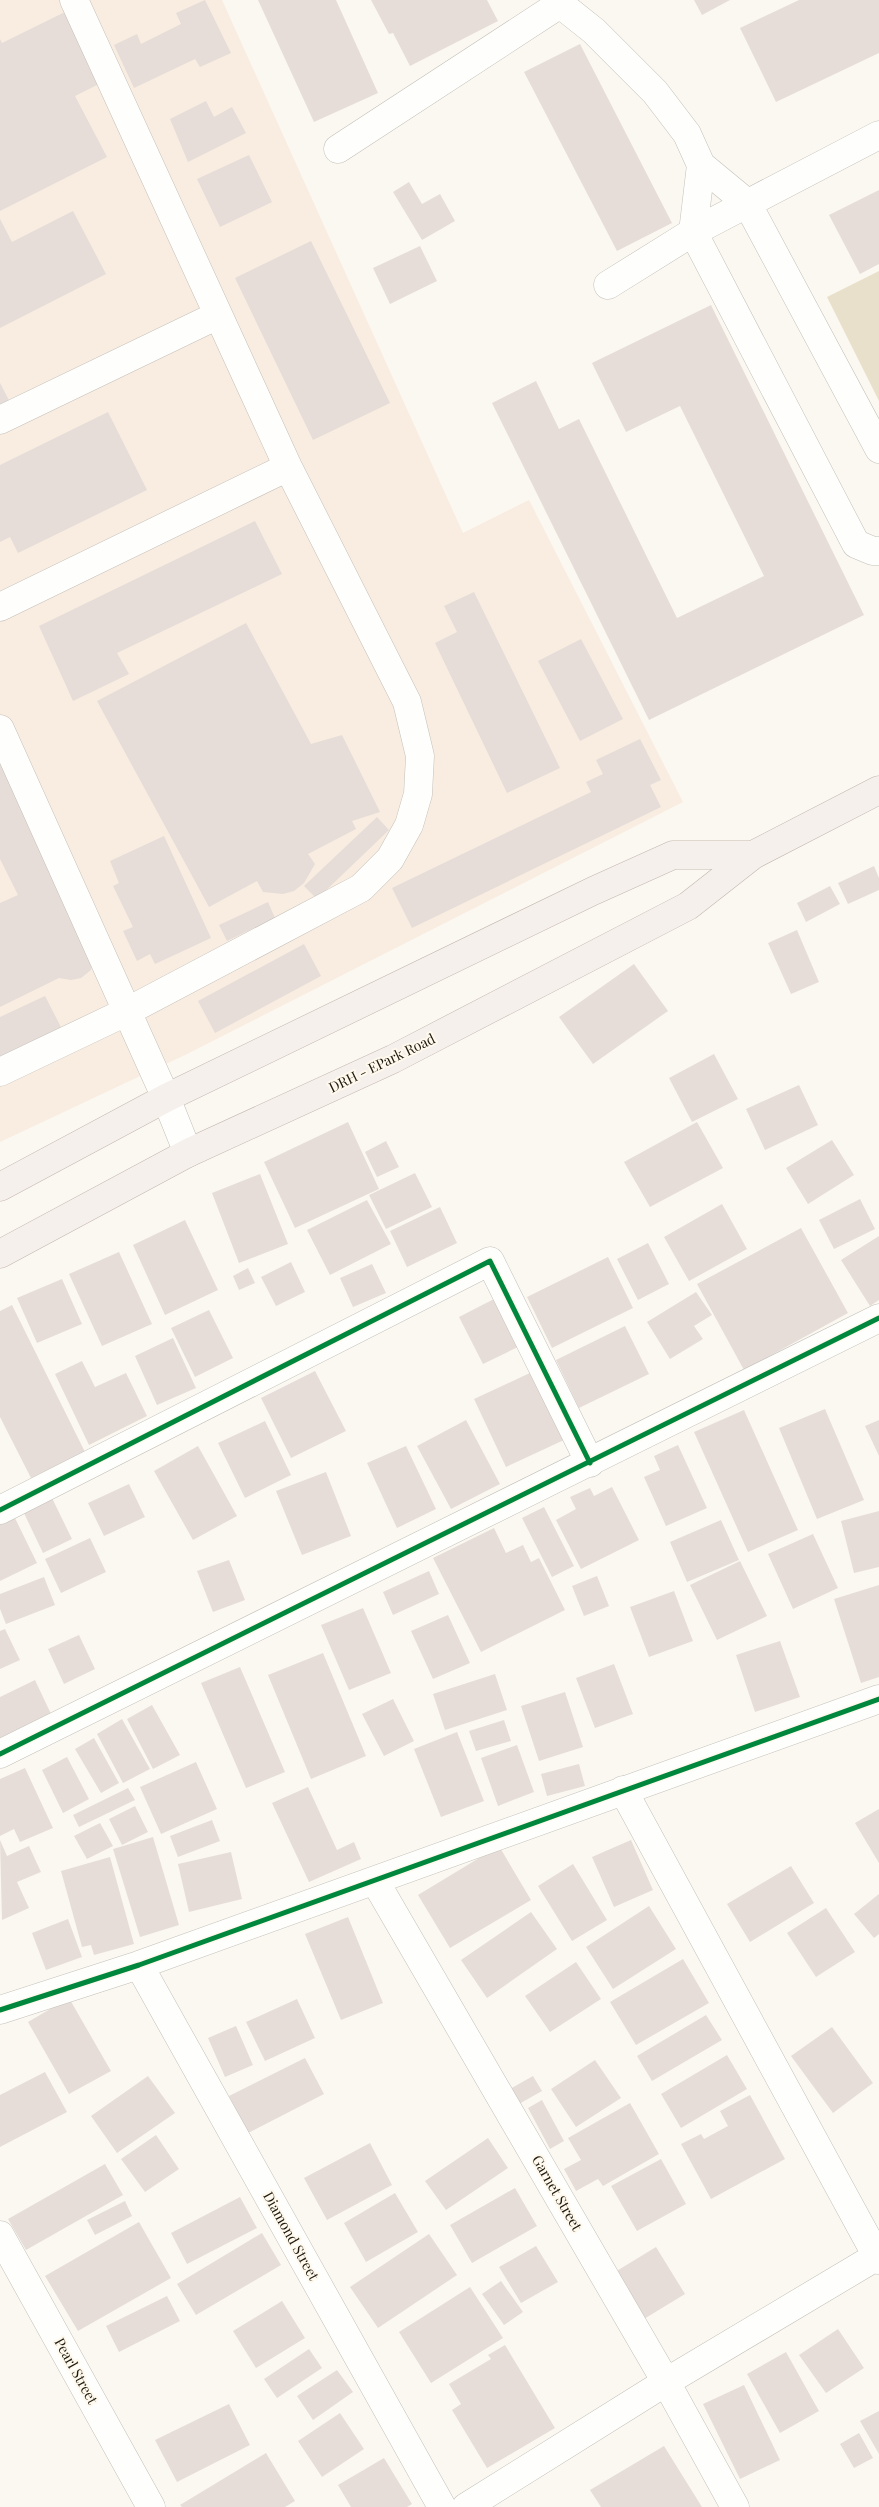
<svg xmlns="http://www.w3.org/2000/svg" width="879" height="2507" font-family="'Playfair Display',serif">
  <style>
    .medical { fill: #f9ede1 }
    .green { fill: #e9e0cc }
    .building { fill: #e6ddd8 }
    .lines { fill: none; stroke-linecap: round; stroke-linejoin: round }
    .minor-casing { stroke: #c4c0b8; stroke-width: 29 }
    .major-casing { stroke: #c2b7ae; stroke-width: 29 }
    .minor { stroke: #fefefd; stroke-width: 28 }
    .major { stroke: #f6f0ed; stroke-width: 28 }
    .cycleway-casing { stroke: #fff9ed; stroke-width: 8 }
    .cycleway { stroke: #00873e; stroke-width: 5 }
    .labels { text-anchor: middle; stroke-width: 4; stroke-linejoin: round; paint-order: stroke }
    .street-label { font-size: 14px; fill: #1d180d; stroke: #fff9ed }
  </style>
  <rect width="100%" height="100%" fill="#fbf8f1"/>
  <!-- medical -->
  <path class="medical" d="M 0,0 L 222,0 L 463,533 L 529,500 L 683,802 L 185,1055 L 0,1142 Z"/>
  <!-- green -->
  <path class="green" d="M 879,271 L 879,401 L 827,297 Z"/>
  <!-- building -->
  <path class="building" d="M 205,0 L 231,53 L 200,67 L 195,59 L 134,88 L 114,45 L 137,34 L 141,44 L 181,24 L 176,13 Z
    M 258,0 L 336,0 L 378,93 L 314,122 Z
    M 371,0 L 487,0 L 498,21 L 410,66 L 393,33 L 389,34 Z
    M 694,0 L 730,0 L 702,15 Z
    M 799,0 L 879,0 L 879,53 L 776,102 L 740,28 Z
    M 69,10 L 105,81 L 75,96 L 107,157 L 0,211 L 0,39 L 2,43 Z
    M 580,44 L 672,223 L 617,251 L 524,72 Z
    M 206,101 L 214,117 L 232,107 L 246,133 L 188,162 L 170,119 Z
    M 249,155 L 272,202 L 220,227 L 197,179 Z
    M 409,182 L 422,204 L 440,194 L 455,221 L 422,240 L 393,192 Z
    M 879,190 L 879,264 L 860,274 L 829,215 Z
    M 73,211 L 106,274 L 0,328 L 0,219 L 12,242 Z
    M 311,241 L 390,403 L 313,440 L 235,278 Z
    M 420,246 L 437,281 L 390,304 L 373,268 Z
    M 711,305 L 864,615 L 649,720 L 492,403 L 536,381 L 559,429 L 579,419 L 677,618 L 764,576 L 680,406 L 626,432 L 592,363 Z
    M 0,383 L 12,406 L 0,412 Z
    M 108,412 L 147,490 L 18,553 L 10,537 L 0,542 L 0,465 Z
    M 255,521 L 282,574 L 117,653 L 129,674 L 73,701 L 39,626 Z
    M 474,592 L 560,768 L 507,793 L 435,643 L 457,632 L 444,606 Z
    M 246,623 L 311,744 L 342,735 L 380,812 L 352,821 L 356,829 L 308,854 L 315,864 L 304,883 L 294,891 L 283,894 L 263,892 L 257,881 L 209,907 L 97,701 Z
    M 581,639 L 623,719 L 580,741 L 538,661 Z
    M 640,739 L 661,780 L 650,785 L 661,807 L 412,928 L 392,888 L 591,792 L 586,782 L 603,774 L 596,760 Z
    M 0,752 L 93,961 L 91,970 L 81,978 L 71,980 L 59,978 L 0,1007 L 0,903 L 18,895 L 0,859 Z
    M 377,817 L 389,830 L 317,899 L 304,886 Z
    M 164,836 L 211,938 L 155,964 L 150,954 L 137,961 L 123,931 L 133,927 L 113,886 L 119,883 L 110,861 Z
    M 874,866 L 879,878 L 879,890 L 848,904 L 838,883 Z
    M 830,886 L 840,904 L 806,922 L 797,903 Z
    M 268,902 L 275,918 L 227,941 L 219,925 Z
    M 797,930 L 819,982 L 791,994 L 768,943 Z
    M 304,944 L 321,976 L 215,1033 L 198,1001 Z
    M 634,964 L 668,1011 L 593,1064 L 559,1017 Z
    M 45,996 L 64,1033 L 0,1063 L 0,1017 Z
    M 714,1054 L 738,1099 L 692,1122 L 669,1078 Z
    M 799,1085 L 818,1125 L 765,1150 L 746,1109 Z
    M 348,1122 L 379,1189 L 295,1228 L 264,1162 Z
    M 697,1122 L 723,1168 L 650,1207 L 624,1162 Z
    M 832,1140 L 854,1175 L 808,1204 L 786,1168 Z
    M 386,1141 L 399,1167 L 377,1177 L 365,1152 Z
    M 415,1173 L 432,1207 L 386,1229 L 369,1195 Z
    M 260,1174 L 288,1244 L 239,1263 L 212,1193 Z
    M 860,1199 L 875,1229 L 834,1249 L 819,1220 Z
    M 367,1200 L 391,1244 L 330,1275 L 307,1230 Z
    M 722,1204 L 747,1249 L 689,1281 L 664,1237 Z
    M 440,1207 L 457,1243 L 407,1267 L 390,1231 Z
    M 185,1220 L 218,1290 L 165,1315 L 133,1245 Z
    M 801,1228 L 848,1313 L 744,1370 L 697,1284 Z
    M 879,1236 L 879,1300 L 870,1306 L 841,1260 Z
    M 648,1243 L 669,1284 L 638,1300 L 617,1259 Z
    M 119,1252 L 152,1324 L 102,1346 L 69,1274 Z
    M 608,1257 L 633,1308 L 552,1348 L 527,1297 Z
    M 291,1262 L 305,1292 L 276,1306 L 261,1277 Z
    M 372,1264 L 386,1293 L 353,1307 L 340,1278 Z
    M 248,1268 L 255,1283 L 239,1290 L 233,1276 Z
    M 62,1279 L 82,1324 L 37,1343 L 17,1298 Z
    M 696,1292 L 712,1315 L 694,1326 L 703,1339 L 670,1359 L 647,1322 Z
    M 494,1299 L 518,1347 L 483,1364 L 459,1317 Z
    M 12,1305 L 85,1452 L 31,1478 L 0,1417 L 0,1311 Z
    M 209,1310 L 233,1358 L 195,1377 L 171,1328 Z
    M 625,1326 L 649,1374 L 579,1408 L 556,1360 Z
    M 173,1338 L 196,1388 L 157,1405 L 135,1356 Z
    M 82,1361 L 95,1387 L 126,1373 L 147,1416 L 89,1445 L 55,1374 Z
    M 315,1371 L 346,1431 L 291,1458 L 261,1398 Z
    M 532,1372 L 564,1440 L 506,1467 L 474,1399 Z
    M 825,1409 L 864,1500 L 817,1519 L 779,1428 Z
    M 744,1410 L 798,1530 L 748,1552 L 694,1432 Z
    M 466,1420 L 500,1484 L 451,1509 L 417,1446 Z
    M 879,1420 L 879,1456 L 865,1426 Z
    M 265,1421 L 291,1475 L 245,1498 L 218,1443 Z
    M 678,1445 L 707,1508 L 666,1526 L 644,1477 L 660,1470 L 654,1456 Z
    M 198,1446 L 237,1516 L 193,1540 L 154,1471 Z
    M 406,1446 L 436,1509 L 397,1528 L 367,1463 Z
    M 326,1472 L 351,1536 L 302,1555 L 276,1491 Z
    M 129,1484 L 145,1517 L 104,1536 L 88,1503 Z
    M 612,1487 L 639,1540 L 581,1569 L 556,1520 L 576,1509 L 570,1497 L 590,1488 L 594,1496 Z
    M 52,1498 L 72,1539 L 43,1553 L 23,1511 Z
    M 544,1507 L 574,1566 L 552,1577 L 522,1518 Z
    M 879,1511 L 879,1567 L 854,1573 L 841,1521 Z
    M 14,1516 L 37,1563 L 0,1581 L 0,1522 Z
    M 721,1520 L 739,1560 L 687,1582 L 670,1542 Z
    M 494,1528 L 506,1553 L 523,1545 L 531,1562 L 539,1558 L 565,1610 L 481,1652 L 433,1558 Z
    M 813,1534 L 838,1588 L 793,1609 L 768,1554 Z
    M 90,1538 L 106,1572 L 61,1593 L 45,1559 Z
    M 229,1560 L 245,1600 L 213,1612 L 197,1571 Z
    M 740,1561 L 767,1616 L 717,1640 L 690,1585 Z
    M 429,1571 L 439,1594 L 393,1615 L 383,1592 Z
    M 597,1576 L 609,1606 L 584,1616 L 572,1586 Z
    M 44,1577 L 55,1605 L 6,1624 L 0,1609 L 0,1594 Z
    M 879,1585 L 879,1677 L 861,1683 L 834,1599 Z
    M 674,1591 L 693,1641 L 649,1657 L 630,1607 Z
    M 363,1608 L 391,1673 L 349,1690 L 321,1625 Z
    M 448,1615 L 470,1663 L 433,1679 L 411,1631 Z
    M 5,1629 L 20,1660 L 0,1669 L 0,1631 Z
    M 79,1635 L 95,1669 L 64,1684 L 48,1649 Z
    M 780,1641 L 800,1697 L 755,1712 L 736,1655 Z
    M 323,1653 L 366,1756 L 311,1779 L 268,1675 Z
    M 614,1664 L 633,1714 L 595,1728 L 576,1678 Z
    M 240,1667 L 285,1772 L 246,1788 L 201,1683 Z
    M 495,1674 L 507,1710 L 445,1730 L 433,1694 Z
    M 35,1680 L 52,1716 L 0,1740 L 0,1697 Z
    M 565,1692 L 583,1747 L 539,1761 L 521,1706 Z
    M 393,1699 L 414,1741 L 384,1756 L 362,1714 Z
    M 152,1705 L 180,1755 L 153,1769 L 127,1719 Z
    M 122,1719 L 150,1769 L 123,1783 L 97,1734 Z
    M 504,1720 L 511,1741 L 476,1751 L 469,1731 Z
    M 457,1732 L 484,1801 L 441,1817 L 414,1749 Z
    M 94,1738 L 119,1783 L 101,1793 L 75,1749 Z
    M 517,1745 L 534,1792 L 498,1806 L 481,1758 Z
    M 67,1757 L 89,1799 L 63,1813 L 42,1770 Z
    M 196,1762 L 217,1809 L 161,1834 L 140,1787 Z
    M 579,1764 L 585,1786 L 547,1796 L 541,1774 Z
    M 25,1768 L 53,1828 L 20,1842 L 14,1829 L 0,1836 L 0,1779 Z
    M 308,1787 L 337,1850 L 354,1842 L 361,1859 L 309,1882 L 272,1803 Z
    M 128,1788 L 135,1800 L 79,1827 L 73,1815 Z
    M 135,1806 L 148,1832 L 122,1845 L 109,1819 Z
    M 879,1809 L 879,1863 L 855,1823 Z
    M 212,1820 L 220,1841 L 178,1857 L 170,1836 Z
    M 100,1823 L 113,1846 L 87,1859 L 74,1836 Z
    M 153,1837 L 179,1925 L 140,1937 L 113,1849 Z
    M 0,1840 L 7,1856 L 29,1846 L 41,1872 L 17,1882 L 29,1908 L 2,1920 Z
    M 631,1840 L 653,1890 L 614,1907 L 592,1857 Z
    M 499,1846 L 531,1900 L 450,1948 L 418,1895 Z
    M 231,1852 L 242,1899 L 189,1912 L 178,1864 Z
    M 110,1857 L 134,1944 L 94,1955 L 91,1945 L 82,1947 L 61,1871 Z
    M 573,1864 L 607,1920 L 572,1941 L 538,1886 Z
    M 791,1866 L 814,1903 L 750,1942 L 727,1904 Z
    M 879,1894 L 879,1934 L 874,1938 L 854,1914 Z
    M 649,1906 L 676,1949 L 613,1989 L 586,1947 Z
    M 826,1908 L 855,1952 L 816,1977 L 787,1933 Z
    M 531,1912 L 557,1949 L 487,1998 L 461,1960 Z
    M 348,1917 L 383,2003 L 341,2020 L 305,1934 Z
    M 68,1919 L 82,1957 L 46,1970 L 32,1933 Z
    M 683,1959 L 709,2003 L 636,2045 L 610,2002 Z
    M 576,1962 L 601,1999 L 550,2032 L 525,1996 Z
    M 69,1998 L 111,2071 L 69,2094 L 28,2022 Z
    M 297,1999 L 315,2038 L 265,2061 L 246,2022 Z
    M 706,2015 L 722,2040 L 652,2081 L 637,2056 Z
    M 236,2026 L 253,2065 L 225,2077 L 208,2038 Z
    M 832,2027 L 873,2083 L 833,2113 L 791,2056 Z
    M 727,2055 L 747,2089 L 681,2128 L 661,2094 Z
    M 305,2058 L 324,2094 L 248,2133 L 229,2096 Z
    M 595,2060 L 621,2098 L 576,2127 L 551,2089 Z
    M 45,2072 L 67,2112 L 0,2147 L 0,2095 Z
    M 148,2076 L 175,2113 L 117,2153 L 91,2116 Z
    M 533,2076 L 542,2091 L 519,2104 L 510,2089 Z
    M 750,2095 L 785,2159 L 711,2199 L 681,2144 L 701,2134 L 704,2139 L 728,2126 L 720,2111 Z
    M 542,2100 L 564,2141 L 550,2149 L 528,2108 Z
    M 630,2103 L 659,2154 L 603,2186 L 598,2179 L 576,2191 L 564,2169 L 581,2160 L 568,2138 Z
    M 156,2135 L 179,2169 L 145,2192 L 121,2159 Z
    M 488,2138 L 508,2168 L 446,2210 L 425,2181 Z
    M 370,2143 L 392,2185 L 327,2220 L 304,2178 Z
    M 661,2159 L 686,2204 L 637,2231 L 611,2186 Z
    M 105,2164 L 123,2195 L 26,2250 L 8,2219 Z
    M 515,2188 L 537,2226 L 472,2263 L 450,2225 Z
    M 395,2193 L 418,2232 L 366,2262 L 344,2223 Z
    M 240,2197 L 257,2228 L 187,2264 L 171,2233 Z
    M 125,2201 L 132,2216 L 95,2235 L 87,2220 Z
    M 139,2222 L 171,2278 L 78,2331 L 45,2276 Z
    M 262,2233 L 281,2265 L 196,2315 L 177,2284 Z
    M 429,2234 L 457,2275 L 378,2328 L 350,2287 Z
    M 536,2246 L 558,2282 L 521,2303 L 499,2267 Z
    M 656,2247 L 685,2294 L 644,2319 L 615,2272 Z
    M 501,2281 L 523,2312 L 504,2325 L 482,2294 Z
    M 470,2287 L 503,2338 L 431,2383 L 399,2332 Z
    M 167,2296 L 180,2321 L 119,2352 L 106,2326 Z
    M 282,2301 L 305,2338 L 256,2368 L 233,2331 Z
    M 838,2329 L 864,2368 L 826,2393 L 799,2355 Z
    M 505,2345 L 555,2428 L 487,2468 L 452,2410 L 461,2404 L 449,2384 L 491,2359 L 488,2355 Z
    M 309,2349 L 322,2368 L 277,2398 L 264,2379 Z
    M 786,2352 L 819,2411 L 780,2433 L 747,2374 Z
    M 337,2370 L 353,2392 L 313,2420 L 297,2396 Z
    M 744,2385 L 780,2460 L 740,2479 L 703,2404 Z
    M 229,2404 L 250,2445 L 177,2482 L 155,2440 Z
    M 879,2411 L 879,2454 L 860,2421 Z
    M 340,2413 L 364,2449 L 322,2477 L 298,2441 Z
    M 859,2433 L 873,2458 L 854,2468 L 840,2444 Z
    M 664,2446 L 702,2507 L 601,2507 L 590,2490 Z
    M 266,2453 L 295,2501 L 285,2507 L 182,2507 L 180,2505 Z
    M 384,2458 L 412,2504 L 407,2507 L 351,2507 L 338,2485 Z"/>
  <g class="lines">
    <!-- minor casing -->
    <g class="minor-casing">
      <path id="minor" d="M 555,0 L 594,31 L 655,92 L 687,134 L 701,165 L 747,203 L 879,449
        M 338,149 L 560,4
        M 701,165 L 693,232 L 856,544 L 873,551 L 879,551
        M 608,285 L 693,232 L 879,135
        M 0,420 L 218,315
        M 0,607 L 288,467
        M 0,729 L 166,1098 L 188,1153
        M 0,1072 L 128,1011 L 361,888 L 390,859 L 409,825 L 418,794 L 420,756 L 407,702 L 288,467 L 74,0
        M 0,1510 L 490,1261 L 590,1463
        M 0,1754 L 879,1318
        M 623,1790 L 879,2260
        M 375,1881 L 666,2382 L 735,2507
        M 139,1965 L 442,2507
        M 0,2010 L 139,1965 L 879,1699
        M 0,2235 L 151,2507
        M 466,2507 L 666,2382 L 879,2255"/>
    </g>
    <!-- major casing -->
    <g class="major-casing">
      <path id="major" d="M 0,1187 L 166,1098 L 593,891 L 673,855 L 753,855
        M 0,1254 L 188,1153 L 393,1059 L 688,906 L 753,855 L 879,790"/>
    </g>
    <!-- minor -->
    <use href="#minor" class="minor"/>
    <!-- major -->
    <use href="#major" class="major"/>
    <!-- cycleway casing -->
    <g class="cycleway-casing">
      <path id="cycleway" d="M 0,1510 L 490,1261 L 590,1463
        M 0,1754 L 879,1318
        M 0,2010 L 139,1965 L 879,1699"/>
    </g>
    <!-- cycleway -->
    <use href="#cycleway" class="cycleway"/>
  </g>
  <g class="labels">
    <!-- street labels -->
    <g class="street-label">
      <text transform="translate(382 1063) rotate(-26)" y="5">DRH - EPark Road</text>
      <text transform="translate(557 2193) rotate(60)" y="5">Garnet Street</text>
      <text transform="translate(291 2236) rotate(61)" y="5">Diamond Street</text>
      <text transform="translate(76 2371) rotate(61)" y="5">Pearl Street</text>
    </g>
  </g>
</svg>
